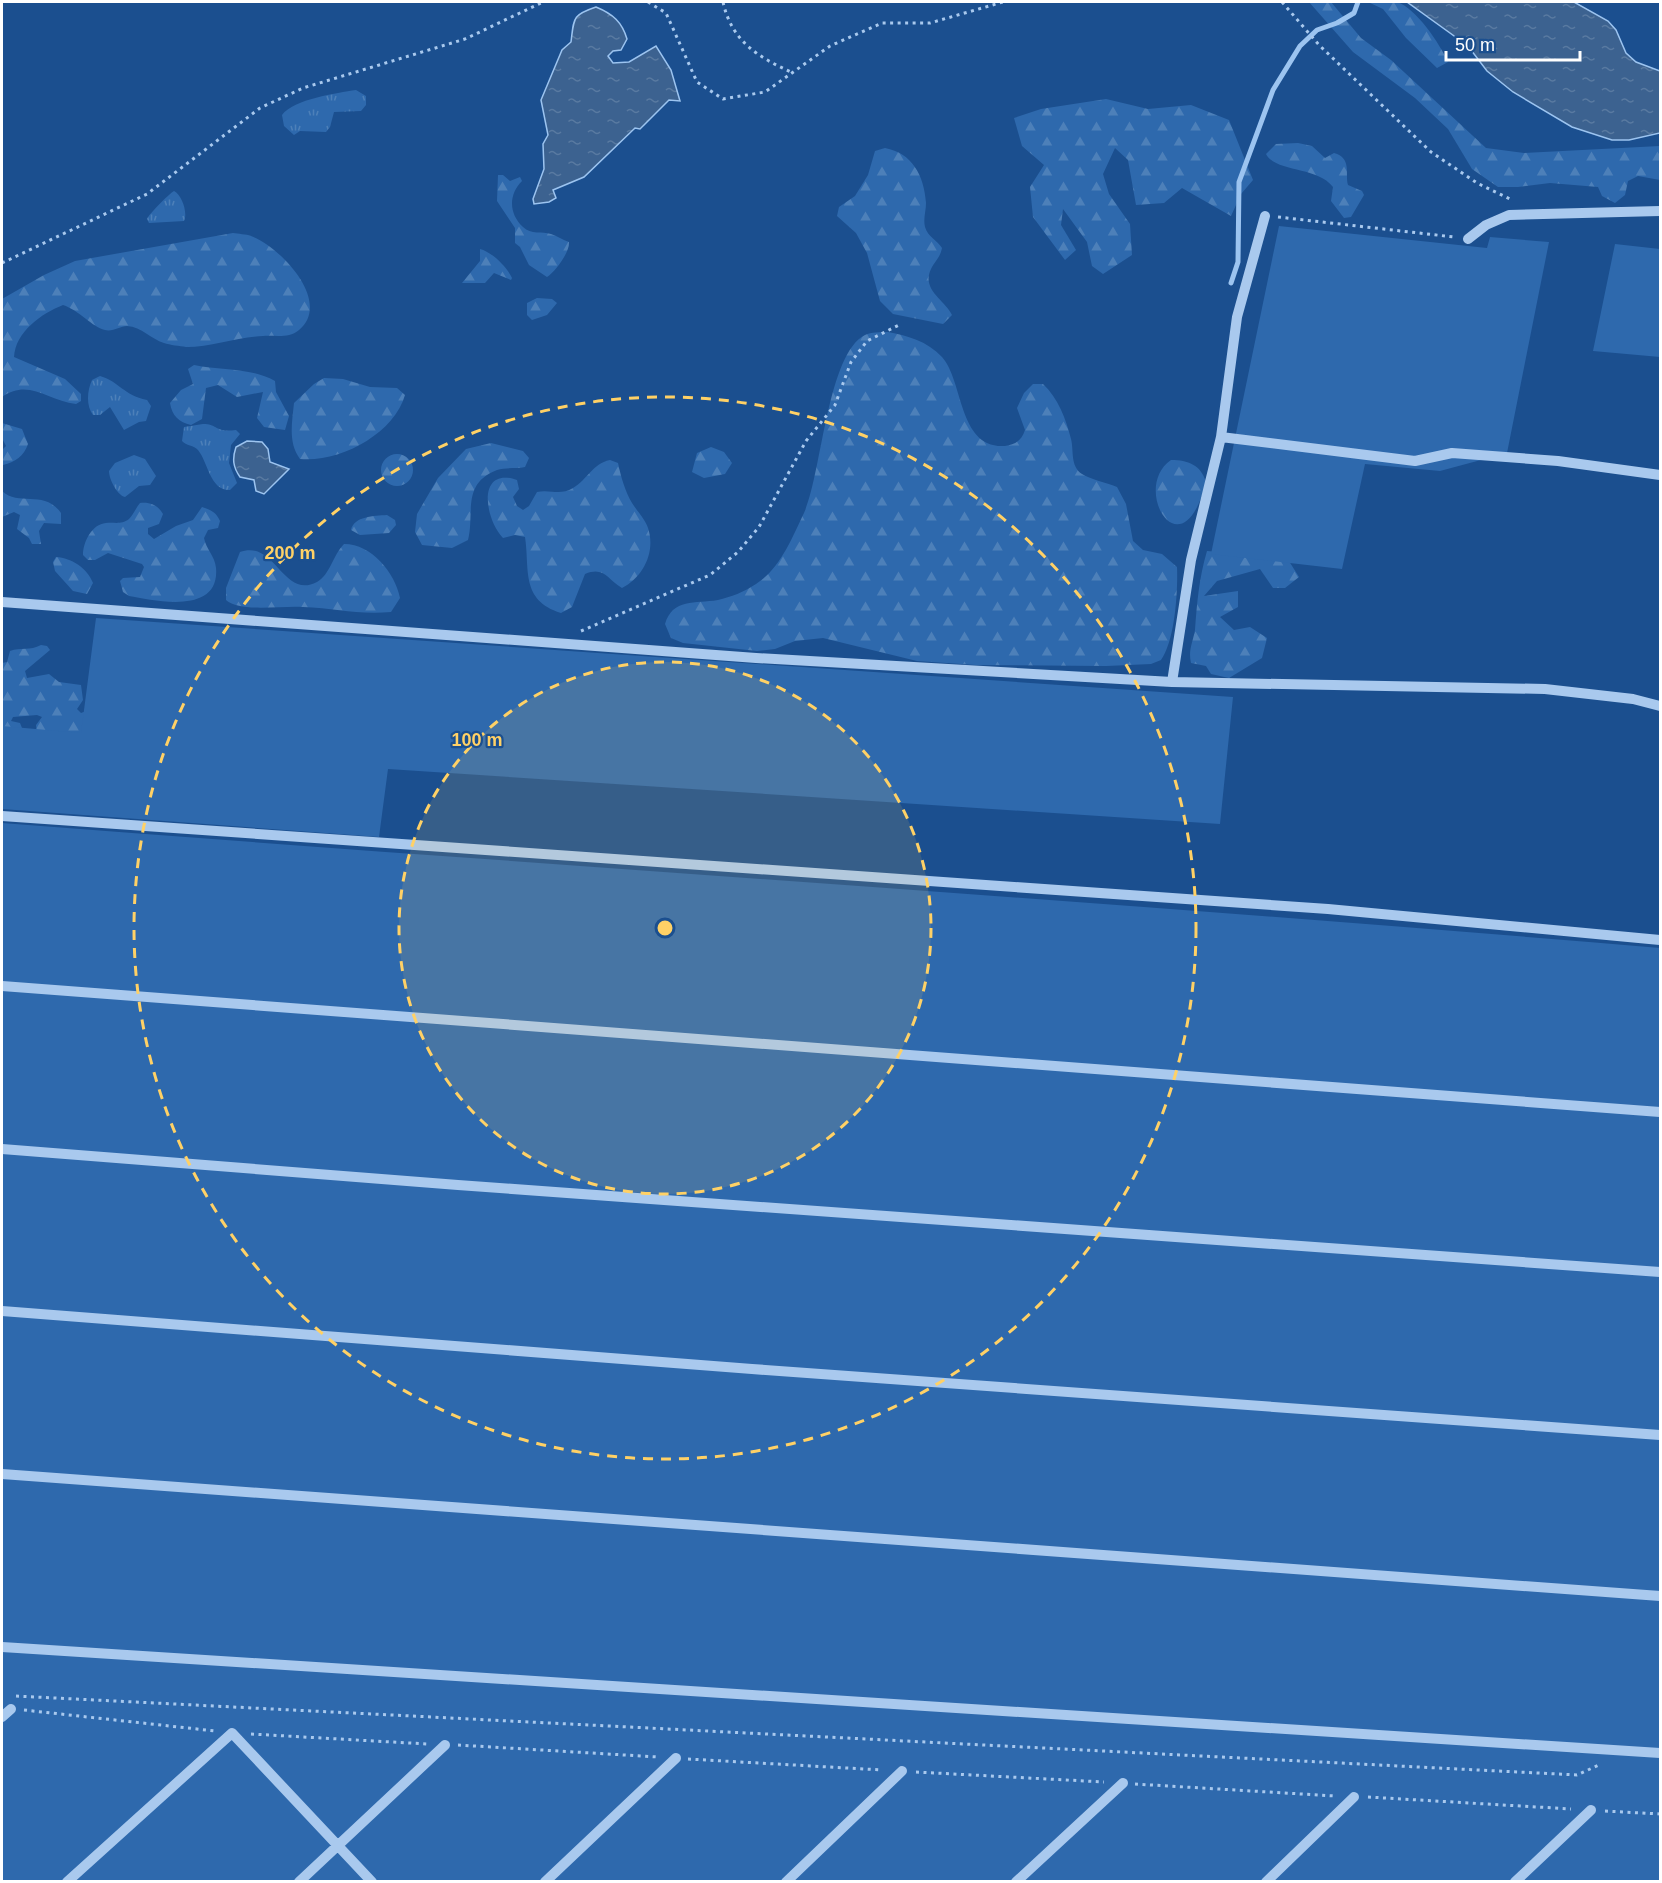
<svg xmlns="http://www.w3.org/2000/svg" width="1662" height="1883" font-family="Helvetica,sans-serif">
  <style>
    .grass { fill: url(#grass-tufts) }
    .forest { fill: url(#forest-firs) }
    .green { fill: #2e69ad }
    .water { fill: url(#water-ripples); stroke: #9cc4f0; stroke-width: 1.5 }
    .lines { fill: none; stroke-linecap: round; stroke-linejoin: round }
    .stream { stroke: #9cc4f0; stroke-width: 5 }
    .path { stroke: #a9c9ee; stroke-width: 3; stroke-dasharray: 3 4.5; stroke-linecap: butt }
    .minor { stroke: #a9c9ee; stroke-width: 10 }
    .ring { fill: none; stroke: #ffd166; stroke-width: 3; stroke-dasharray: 10 8 }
    .centre { fill: #ffd166; stroke: #1b4f8f; stroke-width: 3 }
    .ring-label { font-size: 18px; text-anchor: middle; font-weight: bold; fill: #ffd166; stroke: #1b4f8f; stroke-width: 4.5; stroke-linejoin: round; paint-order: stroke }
  </style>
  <defs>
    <pattern id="grass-tufts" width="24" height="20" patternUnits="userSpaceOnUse" patternTransform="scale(1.5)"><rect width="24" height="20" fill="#2e69ad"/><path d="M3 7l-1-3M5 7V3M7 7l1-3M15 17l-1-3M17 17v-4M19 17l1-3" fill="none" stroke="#4d80b9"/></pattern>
    <pattern id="forest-firs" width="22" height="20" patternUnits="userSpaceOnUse" patternTransform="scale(1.5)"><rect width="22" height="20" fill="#2e69ad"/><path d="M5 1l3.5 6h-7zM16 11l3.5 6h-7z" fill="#4d80b9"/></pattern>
    <pattern id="water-ripples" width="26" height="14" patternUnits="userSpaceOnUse" patternTransform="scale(1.5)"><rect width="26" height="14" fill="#3c6290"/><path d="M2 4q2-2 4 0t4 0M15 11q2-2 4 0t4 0" fill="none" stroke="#597aa1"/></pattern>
  </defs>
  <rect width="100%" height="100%" fill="#1b4f8f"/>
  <!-- grass -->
  <path class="grass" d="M 356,90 L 366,96 L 366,105 L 361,111 L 334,112 L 330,127 L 326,132 L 300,131 L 294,135 L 284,126 L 282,115 C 294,99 337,93 356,90 Z
    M 174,191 C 182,195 188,213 184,221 L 149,223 L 147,219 C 149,214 169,194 174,191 Z
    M 100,376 C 120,382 123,395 147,400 L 151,406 L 146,421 L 139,422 L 124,430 L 110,407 L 100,415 L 93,415 C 86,406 87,391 92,380 Z
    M 203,424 C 218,424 215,433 236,430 L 240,434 L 231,445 L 229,463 L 237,483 L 230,490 C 210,491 208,462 198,450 C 194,445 186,446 182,441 L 184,427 Z
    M 134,455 L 145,459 L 156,476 L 150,485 L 139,486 L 125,497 C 117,495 109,479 109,471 L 115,463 Z"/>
  <!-- forest -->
  <path class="forest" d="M 1309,2 L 1331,2 L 1361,38 L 1391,60 L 1486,148 L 1524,153 L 1660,146 L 1660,180 L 1638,176 L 1628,181 L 1625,195 L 1615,203 L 1602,196 L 1598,187 L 1550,183 L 1518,187 L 1498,187 L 1472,169 L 1448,129 L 1415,98 L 1353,52 Z
    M 1368,2 C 1376,1 1389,0 1397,2 C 1416,8 1440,44 1448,62 L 1437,68 L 1406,38 L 1383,9 Z
    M 1106,99 L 1148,109 L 1191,105 L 1229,120 L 1253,180 L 1241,194 L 1231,216 L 1182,188 L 1164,203 L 1136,205 L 1128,160 L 1115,148 L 1103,174 L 1109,194 L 1130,224 L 1132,255 L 1103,274 L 1092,266 L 1087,242 L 1063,209 L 1061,225 L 1076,250 L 1065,260 L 1033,217 L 1030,187 L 1044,165 L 1022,146 L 1014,118 L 1041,109 Z
    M 1298,143 L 1312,146 L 1325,158 L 1334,153 C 1352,158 1345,173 1348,185 L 1362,191 L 1364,195 L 1351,217 L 1344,218 L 1331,201 L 1333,187 C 1317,166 1276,173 1266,154 L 1276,144 Z
    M 885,148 C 912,153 924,175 926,203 C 926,211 923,219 925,227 C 928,237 937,240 942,248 C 940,258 935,261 931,269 C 921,290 945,300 952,315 L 943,324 L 893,314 L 880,301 L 867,253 L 856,233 L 837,216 L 839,207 L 855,196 L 868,175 L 875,151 Z
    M 498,175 L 503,175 L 510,181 L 520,177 L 522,181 C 508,195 509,214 523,227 C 531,235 542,231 551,234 C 557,236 563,240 569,242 C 570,252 555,272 547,277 L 529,265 L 520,247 L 515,243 L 515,228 L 497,201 Z
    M 233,233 C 238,234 246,234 251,236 C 279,246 333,301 299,330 C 288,339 275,335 263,336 C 238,337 212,347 186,347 C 180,346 170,345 164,343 C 151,339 142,327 127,326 C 120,326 113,332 105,330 C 92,327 79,310 63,305 C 42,313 15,332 14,357 L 65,379 L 81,394 L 81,401 L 76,404 C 48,401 29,378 2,397 L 2,299 L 44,275 L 75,261 Z
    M 480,249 C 492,252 507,267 512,278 L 511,280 L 494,273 L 485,283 L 462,283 L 480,261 Z
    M 537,298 L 552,299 L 557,303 L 547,315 L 532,320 L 527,315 L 527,303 Z
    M 888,332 C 908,336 927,341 942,357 C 964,382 958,449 1005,446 C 1015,445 1022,440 1025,430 L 1017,408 L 1024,393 L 1033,384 L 1043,384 C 1058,398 1066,419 1071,439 C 1074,451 1070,466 1082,474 C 1089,479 1108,483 1117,487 L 1126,504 L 1133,541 L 1143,550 L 1162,554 L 1177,567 C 1178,591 1175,641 1161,660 L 1151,664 L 1106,666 L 976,665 L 917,661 L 823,638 L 795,641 L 775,649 L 757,651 L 683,643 L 671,638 L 665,624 C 673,598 695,604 718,600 C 731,597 744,592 756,584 C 780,569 792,538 804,513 C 822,474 827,354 865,335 C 871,332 881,332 888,332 Z
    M 194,365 C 222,371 249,367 275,381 L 276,392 L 289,416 L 285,430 L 264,427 L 257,418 L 263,392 L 237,397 L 218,385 L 206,388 L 202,419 L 191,425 C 179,422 172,416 170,403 L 181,390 L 193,384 L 188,369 Z
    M 324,378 L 343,379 L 370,387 L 397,388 L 405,395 C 394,434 339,463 300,459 C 288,443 292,423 294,403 L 314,384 Z
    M 2,423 L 22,429 L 28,444 C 24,456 15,462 3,465 L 2,450 L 6,446 L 2,438 Z
    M 491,443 L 523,451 L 529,458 L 525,467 C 516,469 505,467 497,470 C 461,484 475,513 468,540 L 452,548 L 422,545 L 415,532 L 417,514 L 438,478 L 466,449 Z
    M 711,447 L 724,452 L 732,463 L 725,474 L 704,478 L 692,472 L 697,453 Z
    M381 470a16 16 0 1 1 32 0a16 16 0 1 1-32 0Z
    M 610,460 L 618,463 C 621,477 625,491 632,503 C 637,511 645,519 648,528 C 656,552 643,577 622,588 C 607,579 604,566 585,574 L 572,607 L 561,613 C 520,600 530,569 525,537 L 515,535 L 503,538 C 484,518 477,466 517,480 L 519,489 L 513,497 L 517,506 L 523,510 L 529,506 L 537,492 C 550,489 560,496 573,488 C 588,479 592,464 610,460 Z
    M 1171,460 C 1188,460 1201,465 1206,482 C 1182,576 1130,488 1171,460 Z
    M 2,491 C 19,507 44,489 61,513 L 61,524 L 44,523 L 39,531 L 41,544 L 32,544 L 29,538 L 17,529 L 20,515 L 14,512 L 2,517 Z
    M 140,503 C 150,502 158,505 163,514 L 159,524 L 148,528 L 148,534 L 154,539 L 176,526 L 193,520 L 202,507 C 211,510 216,512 220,521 L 218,528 L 208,530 L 204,538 C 206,549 215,556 216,568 C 220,615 156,601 129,596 L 123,592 L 120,581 L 123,578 L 140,577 L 144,567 L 142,564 L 108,553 L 95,560 L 88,560 L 83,555 C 83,542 92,524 106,523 C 115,522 121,525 129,519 C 133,515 136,508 140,503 Z
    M 387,515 L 395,520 L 396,525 L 389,533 L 360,535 L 351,530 C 354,516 374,516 387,515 Z
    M 344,544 C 372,544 395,573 400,598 L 391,612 C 357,615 336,608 303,607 C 283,605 241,613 226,600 L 226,588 L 240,552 C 275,539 283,600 317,582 C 330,575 333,555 344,544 Z
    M 1207,551 L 1287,558 L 1299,577 L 1285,588 L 1273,588 L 1260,569 L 1217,581 L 1204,596 L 1238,591 L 1238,607 L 1220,617 L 1234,630 L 1250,627 L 1267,638 L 1262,658 L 1229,678 L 1211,674 L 1206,666 L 1191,663 C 1188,650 1193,642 1195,630 C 1197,603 1199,578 1207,551 Z
    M 56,557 C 72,558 87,568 93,583 L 87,594 L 73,591 L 55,571 L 53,562 Z
    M 41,645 L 47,646 L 50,650 L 25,671 L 27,678 L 49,674 L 59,682 L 81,685 L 83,700 L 77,709 L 81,713 L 89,710 L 91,734 L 37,736 L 36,725 L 42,717 L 37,715 L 13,717 L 11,721 L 20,723 L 24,733 L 2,733 L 2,663 L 7,662 L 10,651 C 21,647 30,651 41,645 Z"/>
  <!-- green -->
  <path class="green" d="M 1279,226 L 1487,248 L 1490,237 L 1549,242 L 1507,453 L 1440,471 L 1365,464 L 1342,569 L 1211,554 Z
    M 1615,244 L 1660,249 L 1660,357 L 1593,351 Z
    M 96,618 L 1233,697 L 1220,824 L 388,769 L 379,837 L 2,809 L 2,726 L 81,733 Z
    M 2,823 C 554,866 1108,901 1660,948 L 1660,1881 L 2,1881 Z"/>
  <!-- water -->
  <path class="water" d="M 1407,2 L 1574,2 L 1608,21 L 1616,30 L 1626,53 L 1636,62 L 1660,71 L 1660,133 L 1629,140 L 1612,140 L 1572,127 L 1513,92 L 1487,71 L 1468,46 Z
    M 596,7 C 613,14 622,22 627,39 L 621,50 L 613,51 L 608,56 L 613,63 L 629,62 L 656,46 L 671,70 L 680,101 L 669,100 L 640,129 L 635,128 L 584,177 L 553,190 L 556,198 L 549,202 L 534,204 L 533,199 L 544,169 L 543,144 L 548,135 L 541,100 L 562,50 L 571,42 C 574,18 572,15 596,7 Z
    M 247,441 L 262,442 L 268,449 L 270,462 L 289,469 L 264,494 L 256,491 L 254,480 L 240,477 C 233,467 232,459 236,447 Z"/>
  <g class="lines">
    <!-- stream -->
    <path class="stream" d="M 1231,283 L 1238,262 L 1239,182 L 1273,90 L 1300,46 L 1317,30 L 1337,23 L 1354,13 L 1358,2"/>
    <!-- path -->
    <path class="path" d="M 648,2 L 666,13 L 697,82 L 723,99 L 765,92 L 830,46 L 882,23 L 930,23 L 1003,2
      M 723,2 C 732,42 758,57 793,73
      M 1282,2 L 1319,45 L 1431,152 L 1477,183 L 1512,200
      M 1278,217 L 1454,237
      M 2,263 L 147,194 L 260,108 L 303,88 L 465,39 L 543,2
      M 581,631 L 710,575 L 738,552 L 759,527 L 806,441 L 835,405 L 851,362 L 867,341 L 899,325
      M 16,1696 L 1577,1775 L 1601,1764
      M 24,1710 L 215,1731
      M 251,1734 L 427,1744
      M 458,1745 L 658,1757
      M 688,1759 L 882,1770
      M 916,1772 L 1104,1782
      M 1135,1784 L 1335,1796
      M 1368,1797 L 1571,1809
      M 1605,1811 L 1660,1814"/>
    <!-- minor -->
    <path class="minor" d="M 1468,239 L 1486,225 L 1509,215 L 1660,211
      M 1221,437 L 1415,461 L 1452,453 L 1558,461 L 1660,475
      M 2,602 L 756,658 L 1172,682 L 1545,689 L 1633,699 L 1660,706
      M 1172,682 L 1191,560 L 1221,437 L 1237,317 L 1265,216
      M 2,816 L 1328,909 L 1660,940
      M 2,986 L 1660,1112
      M 2,1149 L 458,1185 L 1660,1272
      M 2,1311 L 752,1369 L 1660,1435
      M 2,1474 L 1660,1596
      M 2,1647 L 1660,1753
      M 2,1717 L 11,1709
      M 67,1882 L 232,1733 L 372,1882
      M 299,1882 L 445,1745
      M 545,1882 L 676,1758
      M 786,1882 L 902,1771
      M 1016,1882 L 1123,1783
      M 1266,1882 L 1354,1797
      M 1515,1882 L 1591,1810"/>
  </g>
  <!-- distance rings -->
  <circle cx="665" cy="928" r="266" fill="#ffd166" fill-opacity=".12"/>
  <g class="ring">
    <circle cx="665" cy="928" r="266"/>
    <circle cx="665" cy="928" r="531"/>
  </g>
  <circle cx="665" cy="928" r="9" class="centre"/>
  <g class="ring-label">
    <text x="290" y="559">200 m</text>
    <text x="477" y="746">100 m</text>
  </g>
  <!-- border -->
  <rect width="1662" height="1883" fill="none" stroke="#ffffff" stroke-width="6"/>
  <!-- scale -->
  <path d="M1446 51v9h134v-9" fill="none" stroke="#ffffff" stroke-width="3"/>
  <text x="1455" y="51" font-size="18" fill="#ffffff" stroke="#1b4f8f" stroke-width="4.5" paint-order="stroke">50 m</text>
</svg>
